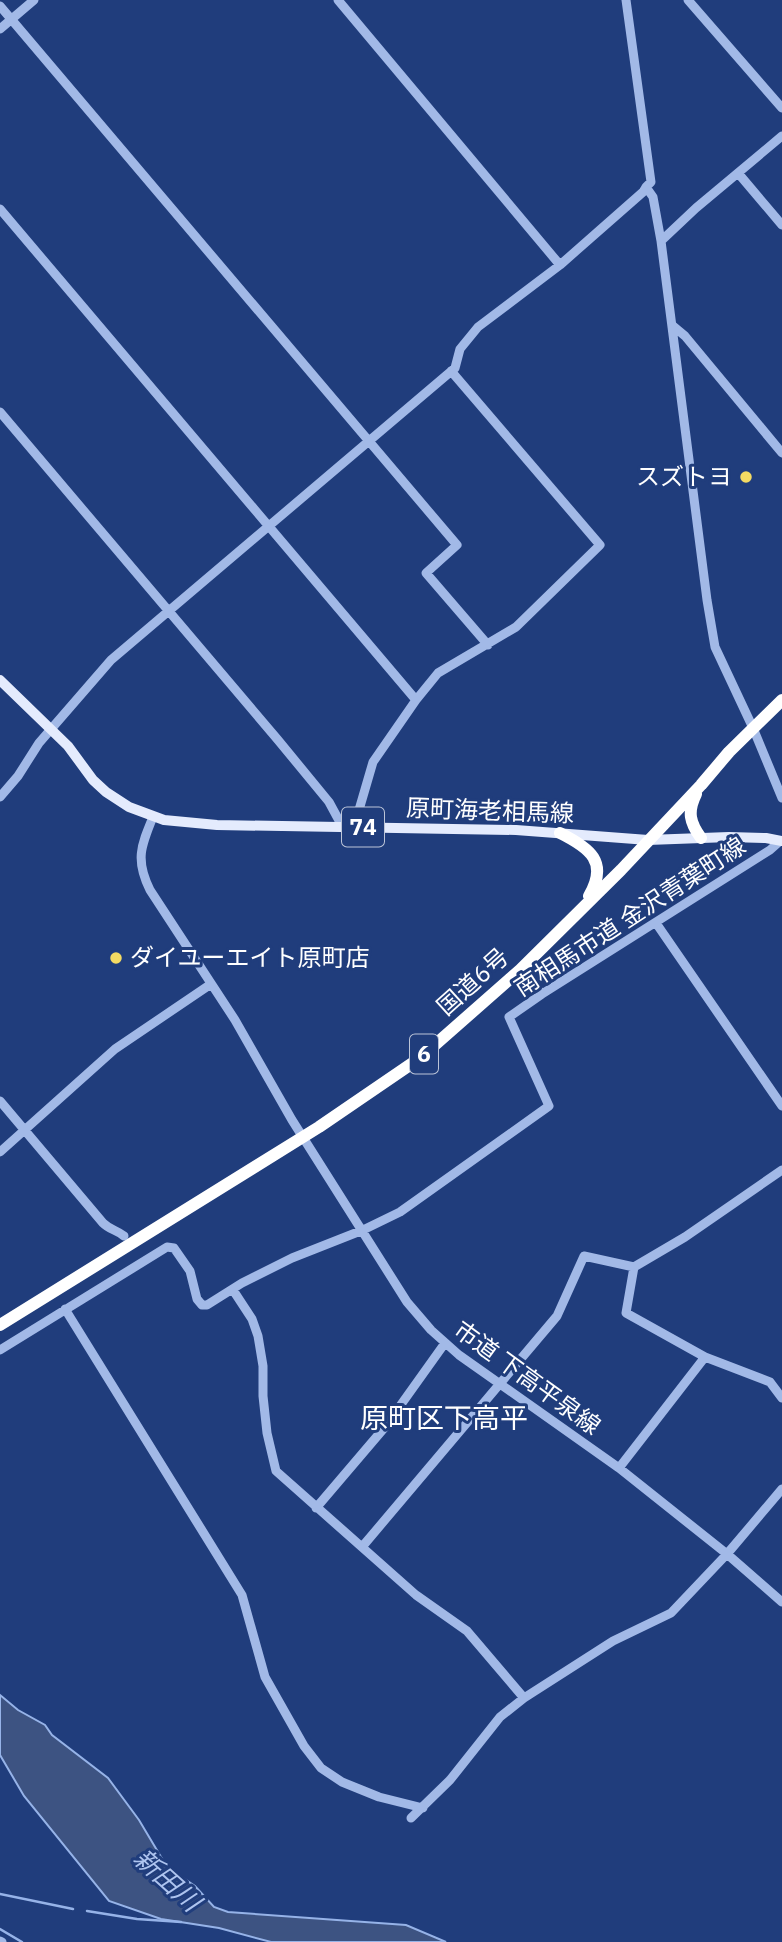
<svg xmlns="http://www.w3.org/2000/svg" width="782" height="1942" font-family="'IBM Plex Sans','Noto Sans JP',sans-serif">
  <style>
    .water { fill: #3d5382; stroke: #96b3e8; stroke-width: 2 }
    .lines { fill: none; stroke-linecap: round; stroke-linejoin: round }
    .stream { stroke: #96b3e8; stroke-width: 2.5 }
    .minor { stroke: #a2b9e7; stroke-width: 9 }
    .major { stroke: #e4ebfd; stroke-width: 10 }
    .highway { stroke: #fff; stroke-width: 12 }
    .poi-dot { fill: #f4db63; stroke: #203d7c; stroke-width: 2.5 }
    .labels { text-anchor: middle; stroke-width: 6; stroke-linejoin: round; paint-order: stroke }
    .shield { fill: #203d7c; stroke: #bcc5d8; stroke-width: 2 }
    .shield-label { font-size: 23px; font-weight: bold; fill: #fff }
    .poi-label { font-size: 24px; fill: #fff; stroke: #203d7c; text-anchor: end }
    .street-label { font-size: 24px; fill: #fff; stroke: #203d7c }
    .water-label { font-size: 26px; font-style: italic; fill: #aec4ef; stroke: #203d7c }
    .quarter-label { font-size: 28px; fill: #fff; stroke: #203d7c }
  </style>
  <rect width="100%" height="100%" fill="#203d7c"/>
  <!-- water -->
  <path class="water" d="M 0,1695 L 18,1710 L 45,1725 L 52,1735 L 108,1778 L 139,1820 L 167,1867 L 195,1886 L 214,1907 L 228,1912 L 406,1925 L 446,1942 L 271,1942 L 219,1928 L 161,1919 L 109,1901 L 24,1796 L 0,1755 Z"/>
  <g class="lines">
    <!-- stream -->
    <path class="stream" d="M 0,1894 L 73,1909
      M 87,1911 L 137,1919 L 181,1922
      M 0,1929 L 22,1942"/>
    <!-- minor -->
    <path class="minor" d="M 338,0 L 560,265
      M 626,0 L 651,182 L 646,187 L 653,197 L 661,241 L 707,600 L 715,647 L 753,728 L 782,798
      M 688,0 L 782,108
      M 0,6 L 457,545 L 426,573 L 488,645
      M 0,29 L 34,0
      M 738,173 L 782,225
      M 0,209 L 416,700
      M 661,241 L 696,208 L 782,136
      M 673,326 L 685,336 L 782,453
      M 0,412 L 278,740 L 329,802 L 342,826
      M 0,797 L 18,776 L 39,743 L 111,660 L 455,368 L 460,349 L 478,327 L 560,265 L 643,192 L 646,187
      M 153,817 C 141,846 135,860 150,890 L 235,1020 L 292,1120 L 407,1302 L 431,1330 L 459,1355 L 619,1468 L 727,1554 L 782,1602
      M 354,827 L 373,762 L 416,700 L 438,673 L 516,627 L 600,545 L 451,371
      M 656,923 L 782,1106
      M 520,970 L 542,994
      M 0,1101 L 103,1223 C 110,1230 117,1230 124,1236
      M 0,1152 L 115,1049 L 211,984
      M 634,1267 L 626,1313 L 705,1357 L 770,1382 L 782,1398
      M 233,1290 L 252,1319 L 258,1336 L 263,1366 L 263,1396 L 267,1433 L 276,1471 L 416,1595 L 467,1631 L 524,1698
      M 65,1309 L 242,1595 L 265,1677 L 304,1746 L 321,1768 L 342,1782 L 379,1797 L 423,1808
      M 0,1350 L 167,1247 L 174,1248 L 190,1271 L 197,1299 L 202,1305 L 207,1305 L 242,1283 L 292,1258 L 363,1230 L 400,1212 L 549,1106 L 509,1017 L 542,994 L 770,850 L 780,841
      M 619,1468 L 705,1357
      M 316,1508 L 385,1427 L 445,1343
      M 362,1547 L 557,1316 L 584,1256 L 634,1267 L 685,1237 L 782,1170
      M 411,1818 L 450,1780 L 500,1717 L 524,1698 L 613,1641 L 671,1613 L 727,1554 L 782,1489
      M 0,1941 L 2,1942"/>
    <!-- major -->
    <path class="major" d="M 0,680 L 68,746 L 93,780 L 106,792 L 129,807 L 164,820 L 217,825 L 516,830 L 648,840 L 729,837 L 766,838 L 782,841"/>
    <!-- highway -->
    <path class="highway" d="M 696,794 C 687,812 690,823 701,838
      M 560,833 C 590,848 609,862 589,896
      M 0,1325 L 319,1127 L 420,1058 L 520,970 L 621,870 L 701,785 L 729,752 L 782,700"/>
  </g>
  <!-- markers -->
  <g class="poi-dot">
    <circle cx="746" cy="477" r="7"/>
    <circle cx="116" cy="958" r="7"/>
  </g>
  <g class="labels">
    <!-- shield labels -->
    <g class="shield">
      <rect x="342" y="807.5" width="42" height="39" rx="5"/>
      <rect x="410" y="1034.5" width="28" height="39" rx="5"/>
    </g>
    <g class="shield-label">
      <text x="363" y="835">74</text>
      <text x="424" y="1062">6</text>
    </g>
    <!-- poi labels -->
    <g class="poi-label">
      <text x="732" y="485">スズトヨ</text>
      <text x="130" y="966" text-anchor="start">ダイユーエイト原町店</text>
    </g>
    <!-- street labels -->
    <g class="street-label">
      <text transform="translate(490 811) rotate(2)" y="8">原町海老相馬線</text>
      <text transform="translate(630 917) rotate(-33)" y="8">南相馬市道 金沢青葉町線</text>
      <text transform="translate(473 982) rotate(-42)" y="8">国道6号</text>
      <text transform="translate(527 1378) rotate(36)" y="8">市道 下高平泉線</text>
    </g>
    <!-- water labels -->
    <g class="water-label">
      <text transform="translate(167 1880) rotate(42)" y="9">新田川</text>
    </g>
    <!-- quarter labels -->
    <g class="quarter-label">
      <text x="444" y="1428">原町区下高平</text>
    </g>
  </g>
</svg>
